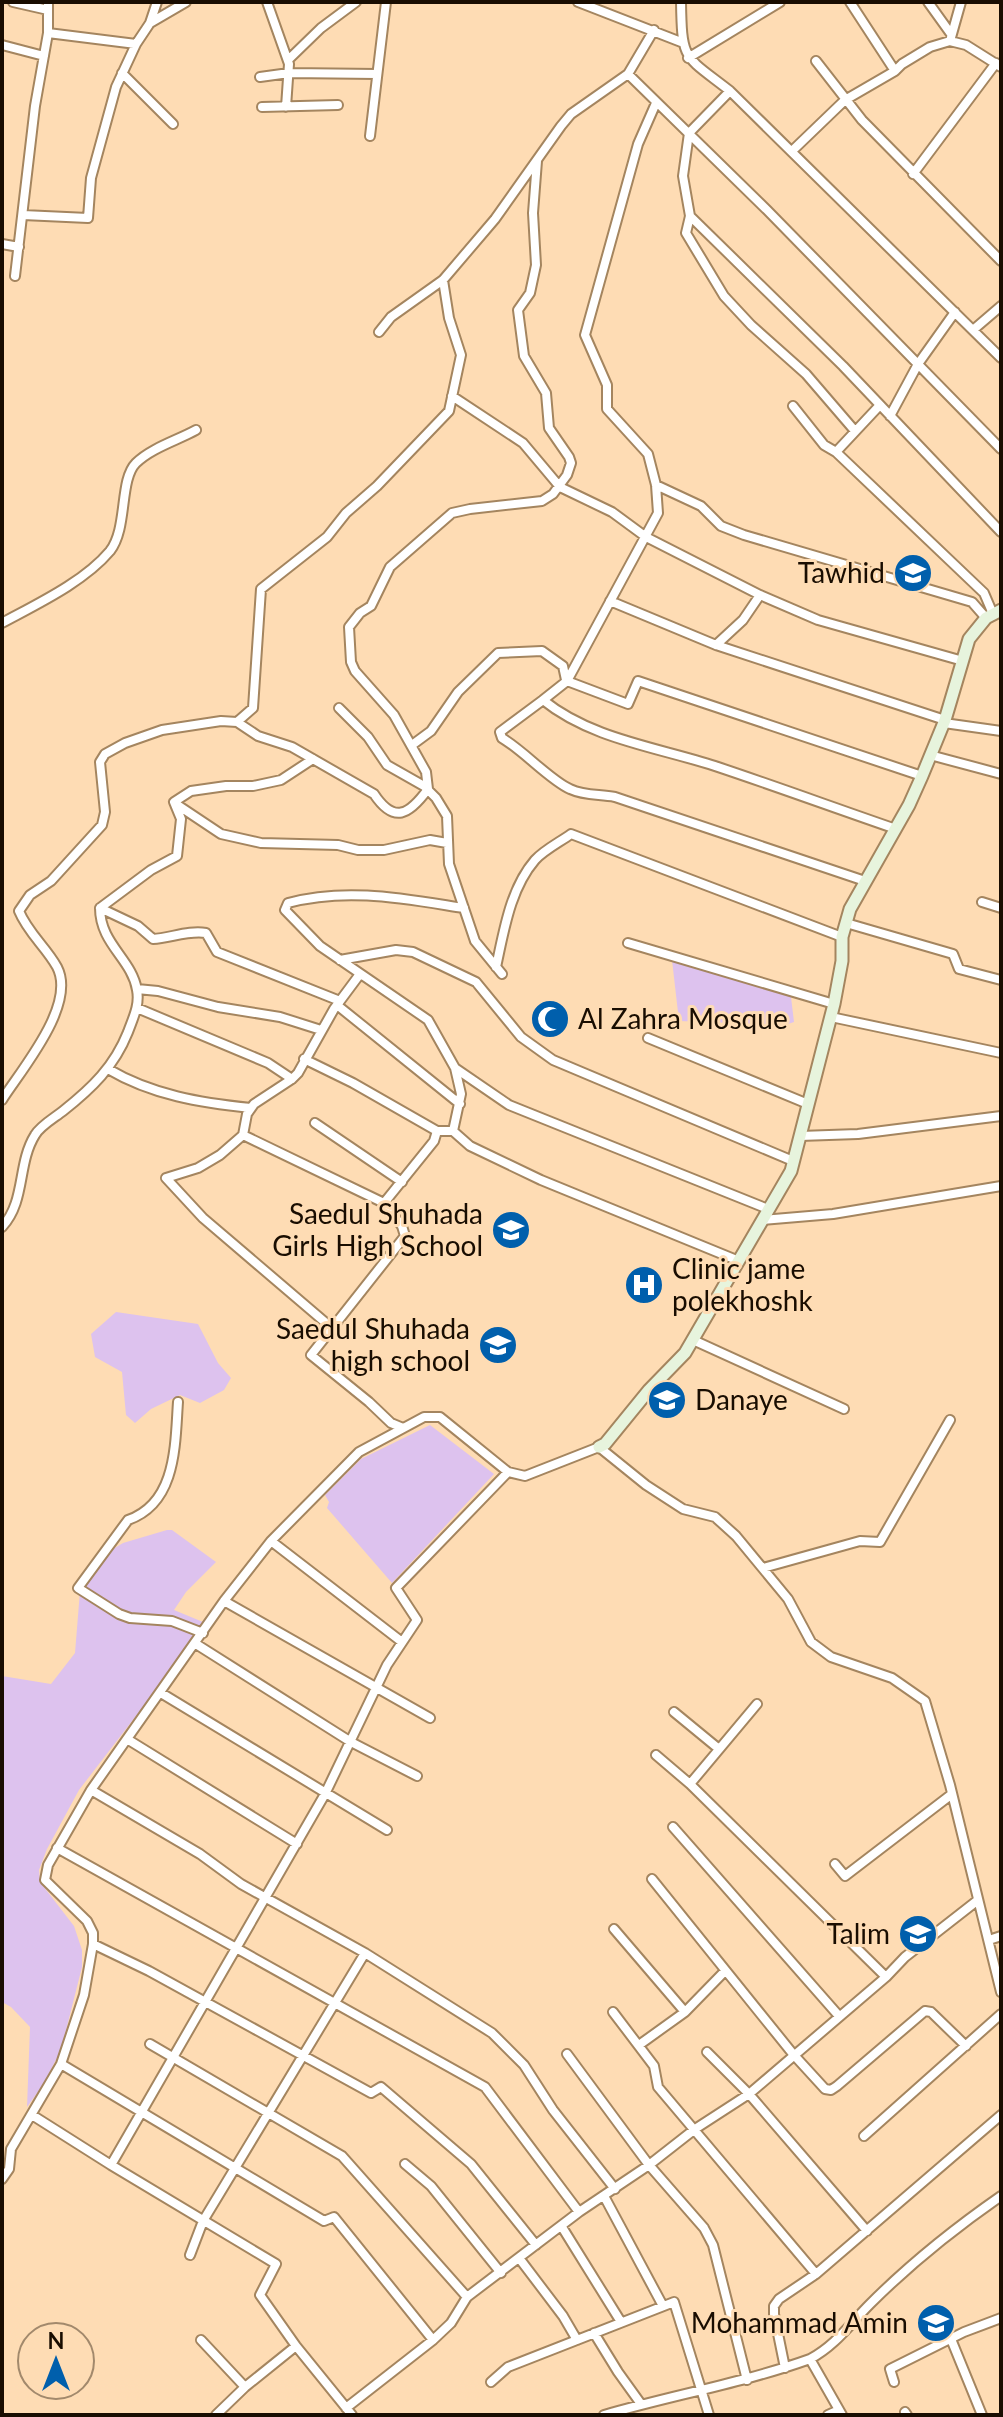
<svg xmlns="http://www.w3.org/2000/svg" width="1003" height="2417" font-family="Lato,sans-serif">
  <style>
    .green { fill: #ddc2ee }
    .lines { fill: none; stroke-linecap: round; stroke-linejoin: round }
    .street-casing { stroke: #a4855f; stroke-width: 12 }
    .secondary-casing { stroke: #a4855f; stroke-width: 15 }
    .street { stroke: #fff; stroke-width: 8 }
    .secondary { stroke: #e7f4dd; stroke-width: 11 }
    .labels { text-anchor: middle; stroke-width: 6; stroke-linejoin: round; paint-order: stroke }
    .poi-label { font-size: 28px; fill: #190d01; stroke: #fedcb4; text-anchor: end }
  </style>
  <rect width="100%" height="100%" fill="#fedcb4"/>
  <!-- green -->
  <path class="green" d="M 672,960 L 791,997 L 794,1022 L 785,1025 L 679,1021 Z
    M 116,1312 L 198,1324 L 218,1363 L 231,1378 L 224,1390 L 200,1403 L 180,1395 L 151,1409 L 135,1423 L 126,1415 L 122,1372 L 95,1357 L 91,1334 Z
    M 430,1425 L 494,1474 L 392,1583 L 327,1508 L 329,1502 L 325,1495 L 361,1459 Z
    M 167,1530 L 172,1530 L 216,1562 L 186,1592 L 174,1610 L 203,1622 L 166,1677 L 79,1790 L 47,1849 L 39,1870 L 40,1882 L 74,1926 L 82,1950 L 82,1967 L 61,2050 L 43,2085 L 27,2107 L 30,2027 L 11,2007 L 2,2002 L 2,1676 L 51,1684 L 75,1653 L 80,1591 L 108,1552 L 123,1543 Z"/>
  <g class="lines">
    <!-- street casing -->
    <g class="street-casing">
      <path id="street" d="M 13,2 L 48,10
        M 267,2 L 289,64 L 286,107
        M 578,2 L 681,42
        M 681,2 C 682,62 684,55 730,91 L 1001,358
        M 850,2 L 895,71
        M 928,2 L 951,34
        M 150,23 L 186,2
        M 48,33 L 136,44
        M 950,41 L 961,2
        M 2,45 L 44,56
        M 688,58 L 780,2
        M 288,60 L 321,28 L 356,2
        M 816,61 L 862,120 L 1001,261
        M 122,73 L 173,124
        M 628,74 L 767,210 L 1001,449
        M 260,77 L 289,73 L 377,74
        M 730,91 L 689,133 L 683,176 L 690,216 L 686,233 L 724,296 L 751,325 L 806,374 L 855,431
        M 656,103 L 638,144 L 585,335 L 607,385 L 607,409 L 648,454 L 656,485 L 658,513 L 567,681 L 543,700 C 591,739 657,747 715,766 C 775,786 835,808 896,829
        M 262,107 L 338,105
        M 370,136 L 386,2
        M 792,151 L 845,100 L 895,71 L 902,64 L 930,47 L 950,41 L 966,45 L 1001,67
        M 913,174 L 996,63
        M 23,215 L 88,218 L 91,178 L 116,87 L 136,44 L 150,23 L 157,2
        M 690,216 L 843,366 L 1001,532
        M 2,244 L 19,247
        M 15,276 L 35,106 L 48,33 L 48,2
        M 973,330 L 1001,306
        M 379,332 L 391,317 L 443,280 L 495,219 L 561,126 L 571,114 L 628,74 L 654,30
        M 452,396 L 523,443 L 560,487 L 612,512 L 646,537 L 760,595 L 818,620 L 963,661
        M 793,406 L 824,445 L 836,452 L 984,593 L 993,614
        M 890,416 L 918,364 L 955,312
        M 836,452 L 880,405
        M 656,485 L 701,506 L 721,526 L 744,535 L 972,602 L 986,618
        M 610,601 L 716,645 L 945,720
        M 2,623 C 37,604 84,582 110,551 C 128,528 119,480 136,463 C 151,448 178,440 196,430
        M 716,645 L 743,620 L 760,595
        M 567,681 L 628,704 L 638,681 L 922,776
        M 543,700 L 500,732 L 502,738 C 524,751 551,781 570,789 C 585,796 599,794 615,797 L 865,881
        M 339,708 L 368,737 L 387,765 L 424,786 L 436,798 L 447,816 L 449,864 L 475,941 L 502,974
        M 237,722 L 253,708 L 261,589 L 327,537 L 346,513 L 377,486 L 449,411 L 461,355 L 449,318 L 443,280
        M 944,723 L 1001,731
        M 412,745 L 431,731 L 458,692 L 498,653 L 542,651 L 563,666 L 566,680
        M 930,755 L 1001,774
        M 176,804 L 221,834 L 261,843 L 338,845 L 358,850 L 384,850 L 430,840 L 447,843
        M 982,902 L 1001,908
        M 100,908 L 138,926 L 153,939 C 170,938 189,930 206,933 L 217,952 L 340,1001
        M 464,908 C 405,899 347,887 288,903 L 285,910 L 320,946 L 428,1020 L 455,1068 L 461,1094 L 453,1131 L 470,1146 L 541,1180 L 739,1261
        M 846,923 L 953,954 L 959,969 L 1001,980
        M 628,943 L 834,1004
        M 340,960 L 396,950 L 413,952 L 476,982 L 521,1037 L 553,1060 L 793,1161
        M 496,967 C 504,931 510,889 535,860 C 544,850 560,842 571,834 L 842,937
        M 137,989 L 158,991 L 218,1007 L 280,1017 L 321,1030
        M 337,1005 L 460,1104
        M 137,1008 L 268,1063 L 292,1079
        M 831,1017 L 1001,1053
        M 648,1038 L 808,1104
        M 304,1059 L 353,1083 L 437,1131
        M 455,1068 L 509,1105 L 768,1209
        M 108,1069 C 152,1095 201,1103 251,1108
        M 2,1100 C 21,1070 77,1005 57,967 C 46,947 28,933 19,911 L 30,895 L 51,881 L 102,825 L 105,812 L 100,762 L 105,754 L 125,743 L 162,730 L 221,721 L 237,722 L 258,736 L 292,747 L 374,794 C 394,824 409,815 428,789 L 426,772 L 394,715 L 355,671 L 351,662 L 349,627 L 360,613 L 371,606 L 390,567 L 452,513 L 470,509 L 542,501 L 553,494 L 567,475 L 571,463 L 569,457 L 549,428 L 546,393 L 524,356 L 518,310 L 530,293 L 536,265 L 533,213 L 537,161
        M 315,1123 L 402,1182
        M 243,1135 L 384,1203
        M 800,1136 L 858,1134 L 1001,1116
        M 762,1220 L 833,1214 L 1001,1186
        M 2,1227 C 26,1201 17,1164 35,1135 C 40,1126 54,1118 63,1111 C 92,1088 114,1067 128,1032 C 133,1018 140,1005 137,990 C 132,959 100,944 100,908 L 151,870 L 177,856 L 181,819 L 174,802 L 191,791 L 226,786 L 253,786 L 281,780 L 313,759
        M 333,1329 L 203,1218 L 166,1178 L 198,1168 L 220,1155 L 243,1135 L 247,1114 L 254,1104 L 292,1079 L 298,1073 L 334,1009 L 360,974
        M 693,1340 L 844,1409
        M 178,1402 C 175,1444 177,1503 128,1520 L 78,1588 L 119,1614 L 130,1618 L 172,1621 L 203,1633
        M 403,1428 L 391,1423 L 369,1402 L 311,1355 L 405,1236 L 402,1226 L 384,1203 L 434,1141 L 437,1131 L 453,1131
        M 271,1541 L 402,1642
        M 763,1568 L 860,1541 L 880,1542 L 950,1420
        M 224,1601 L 430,1718
        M 196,1644 L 351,1742 L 417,1776
        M 161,1693 L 387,1830
        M 674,1712 L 719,1749
        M 127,1739 L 297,1844
        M 656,1755 L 690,1784 L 886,1977
        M 690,1784 L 757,1704
        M 91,1790 L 200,1854 L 241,1884 L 365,1953 L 492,2033 L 524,2065 L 553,2110 L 615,2189
        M 673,1827 L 839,2016
        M 57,1848 L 485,2087 L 579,2212
        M 835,1864 L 845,1876 L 952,1794
        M 652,1879 L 793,2054 L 825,2089 L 831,2090 L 837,2086 L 925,2011 L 931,2012 L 966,2046
        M 614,1929 L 685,2012
        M 989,1940 L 1001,1936
        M 93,1944 L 149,1971 L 371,2093 L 381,2087 L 471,2164 L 536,2245
        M 613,2012 L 654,2066 L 658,2087 L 816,2274
        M 150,2044 L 342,2156 L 467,2297
        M 639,2045 L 685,2012 L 725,1971
        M 707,2052 L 749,2094 L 867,2231
        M 567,2054 L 649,2165 L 704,2228 L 713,2245 L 747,2380
        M 61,2064 L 324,2221 L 334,2217 L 433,2340
        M 32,2115 L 111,2165 L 276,2264 L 260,2295 L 296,2346 L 352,2415
        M 864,2136 L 1001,2014
        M 405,2164 L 431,2186 L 501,2273
        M 111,2165 L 325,1794 L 387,1665 L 417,1620 L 396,1588 L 508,1472
        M 2,2179 L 9,2169 L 11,2149 L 61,2064 L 84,1995 L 93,1944 L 93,1933 L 87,1921 L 45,1880 L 48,1865 L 91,1790 L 224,1601 L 271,1541 L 359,1452 L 424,1417 L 440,1417 L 508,1472 L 525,1476 L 599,1447 L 646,1485 L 683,1509 L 715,1517 L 736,1536 L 788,1599 L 811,1642 L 831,1657 L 892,1678 L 925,1701 L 950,1785 L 1001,1992
        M 604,2196 L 663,2306
        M 562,2227 L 621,2322
        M 190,2255 L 203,2221 L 365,1953
        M 519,2258 L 563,2316 L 577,2340
        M 594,2333 L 618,2372 L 641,2404
        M 951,2339 L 982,2415
        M 201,2340 L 245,2387
        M 810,2359 C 836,2345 850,2324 870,2304 C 910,2264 955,2228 1001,2196
        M 785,2368 L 774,2314 L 774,2306 L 779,2299 L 816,2274 L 1001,2115
        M 491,2382 L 508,2367 L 674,2302 L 709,2415
        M 894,2382 L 890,2369 L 964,2332 L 1001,2318
        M 346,2408 L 433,2340 L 451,2323 L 467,2297 L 579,2212 L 649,2165 L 695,2129 L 749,2094 L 886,1977 L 905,1957 L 978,1900
        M 905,2412 L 907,2415
        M 216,2415 L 245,2387 L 296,2346
        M 604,2415 C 673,2395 743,2383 810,2359 L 842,2415
        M 828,2415 L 839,2410"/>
    </g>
    <!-- secondary casing -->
    <g class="secondary-casing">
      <path id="secondary" d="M 599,1447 L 605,1444 L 649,1390 L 685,1353 L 791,1171 L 834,1004 L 842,961 L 842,937 L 850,909 L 909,805 L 922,776 L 945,720 L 969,639 L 986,618 L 1001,610"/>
    </g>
    <!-- street -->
    <use href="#street" class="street"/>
    <!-- secondary -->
    <use href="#secondary" class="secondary"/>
  </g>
  <!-- icons -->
  <defs>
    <g id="school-disc" transform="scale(2)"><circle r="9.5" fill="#005fac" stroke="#fedcb4"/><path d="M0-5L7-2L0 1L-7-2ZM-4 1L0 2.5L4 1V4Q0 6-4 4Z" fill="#fff"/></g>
    <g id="mosque-disc" transform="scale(2)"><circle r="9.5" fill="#005fac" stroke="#fedcb4"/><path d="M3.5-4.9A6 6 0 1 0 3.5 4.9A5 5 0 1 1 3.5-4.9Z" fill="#fff"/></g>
    <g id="hospital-disc" transform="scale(2)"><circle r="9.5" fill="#005fac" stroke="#fedcb4"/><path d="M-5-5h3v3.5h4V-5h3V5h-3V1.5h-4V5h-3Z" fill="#fff"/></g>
  </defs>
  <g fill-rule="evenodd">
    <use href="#school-disc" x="913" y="573"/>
    <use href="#mosque-disc" x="550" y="1019"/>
    <use href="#school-disc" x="511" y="1230"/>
    <use href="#hospital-disc" x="644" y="1285"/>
    <use href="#school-disc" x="498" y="1345"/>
    <use href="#school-disc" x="667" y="1400"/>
    <use href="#school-disc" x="918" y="1934"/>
    <use href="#school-disc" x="936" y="2323"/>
  </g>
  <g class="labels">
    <!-- poi labels -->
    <g class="poi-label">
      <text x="885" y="583">Tawhid</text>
      <text x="578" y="1029" text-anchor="start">Al Zahra Mosque</text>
      <text x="483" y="1224">Saedul Shuhada<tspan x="483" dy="32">Girls High School</tspan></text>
      <text x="672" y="1279" text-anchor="start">Clinic jame<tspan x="672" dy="32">polekhoshk</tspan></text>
      <text x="470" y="1339">Saedul Shuhada<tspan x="470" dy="32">high school</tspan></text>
      <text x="695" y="1410" text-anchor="start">Danaye</text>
      <text x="890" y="1944">Talim</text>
      <text x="908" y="2333">Mohammad Amin</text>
    </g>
  </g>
  <!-- border -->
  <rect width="1003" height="2417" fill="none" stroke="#190d01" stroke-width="8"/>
  <!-- north arrow -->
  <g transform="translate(56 2361)"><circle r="38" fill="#fedcb4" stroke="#a2896c" stroke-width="2"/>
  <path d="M0-6L14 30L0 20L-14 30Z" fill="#005fac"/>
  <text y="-12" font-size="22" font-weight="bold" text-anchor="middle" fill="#190d01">N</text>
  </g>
</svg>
